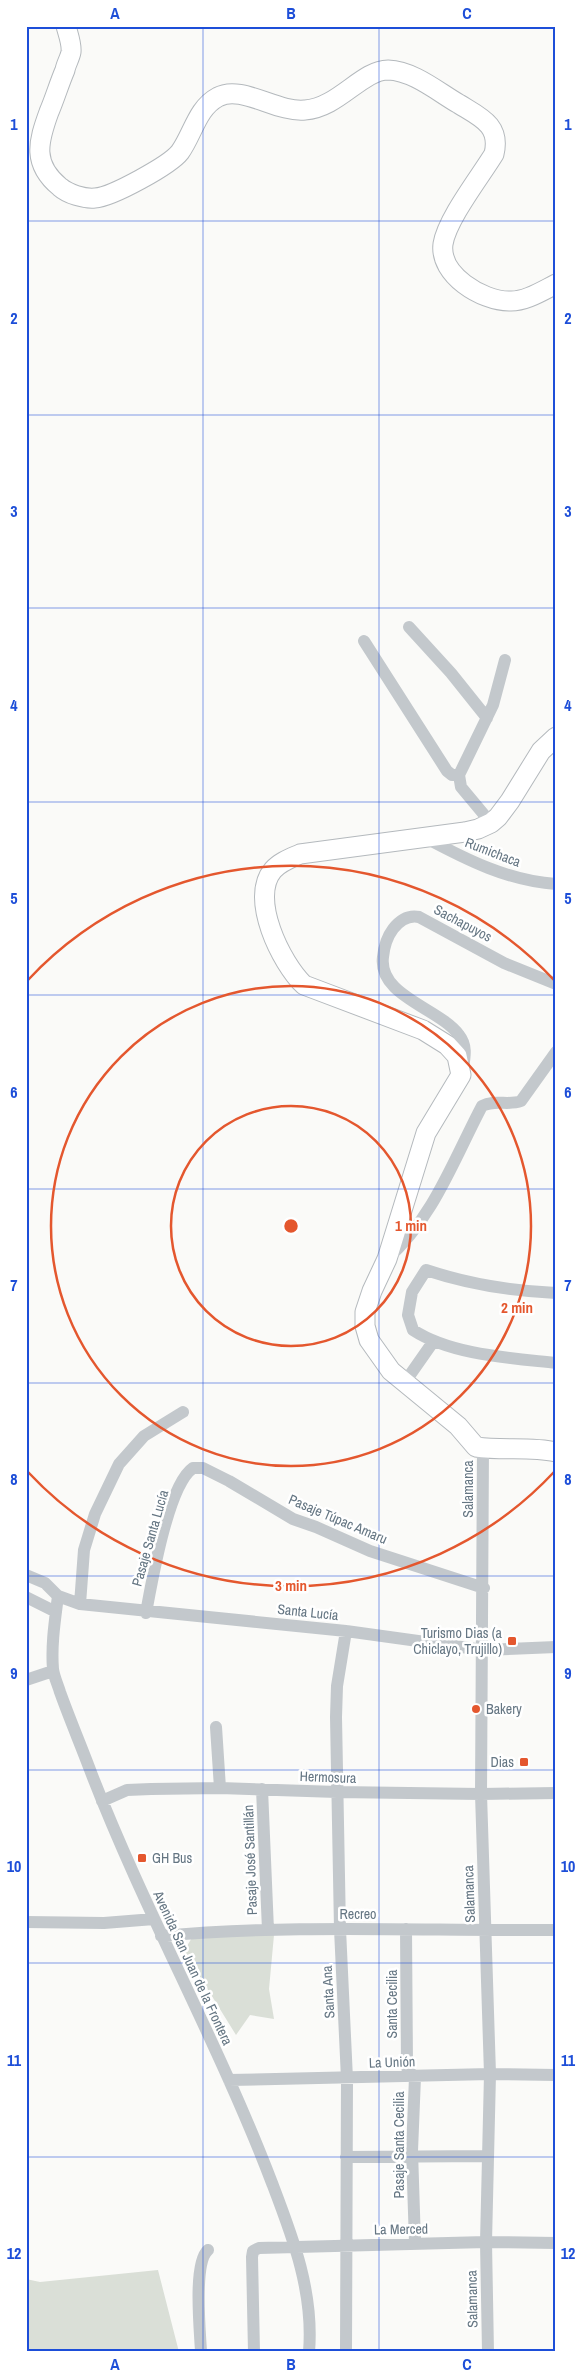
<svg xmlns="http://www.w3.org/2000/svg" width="582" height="2378" font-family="'Archivo Narrow',sans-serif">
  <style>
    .green { fill: #dadfd7 }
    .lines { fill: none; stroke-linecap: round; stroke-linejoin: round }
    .highway-casing { stroke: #b4b9bd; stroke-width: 21 }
    .minor { stroke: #c3c8cc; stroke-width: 12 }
    .highway { stroke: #fff; stroke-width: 19 }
    .grid { fill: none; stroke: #1d4ed8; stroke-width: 1; stroke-opacity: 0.55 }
    .ring { fill: none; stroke: #e4572e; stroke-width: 2.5 }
    .poi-dot { fill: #e4572e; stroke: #fff; stroke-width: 2 }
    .labels { text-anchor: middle; stroke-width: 5; stroke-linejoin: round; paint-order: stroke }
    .street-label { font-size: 14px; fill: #657683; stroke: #fff }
    .poi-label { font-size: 14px; fill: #657683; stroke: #fff; text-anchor: end }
    .centre { fill: #e4572e; stroke: #fff; stroke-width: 2.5 }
    .ring-label { font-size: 15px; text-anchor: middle; font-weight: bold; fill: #e4572e; stroke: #fff; stroke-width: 5; stroke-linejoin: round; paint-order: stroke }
    .neatline { fill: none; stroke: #1d4ed8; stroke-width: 2 }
    .grid-label { font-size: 16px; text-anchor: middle; font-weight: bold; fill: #1d4ed8 }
  </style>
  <rect width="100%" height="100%" fill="#fafaf8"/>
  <!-- green -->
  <path class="green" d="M 196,1931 L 274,1935 L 269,1989 L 274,2019 L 250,2015 L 236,2035 L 184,1951 Z
    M 158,2270 L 179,2352 L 26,2352 L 26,2279 L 40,2282 Z"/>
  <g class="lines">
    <!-- highway casing -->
    <g class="highway-casing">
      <path id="highway" d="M 66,26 C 68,34 72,44 71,52 C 70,58 66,64 65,70 C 59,84 55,98 49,112 C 38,142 32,164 60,187 C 68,194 84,199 95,198 C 112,197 170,165 180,152 C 193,134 197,108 218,97 C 241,84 277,113 305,110 C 338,108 362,70 388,70 C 414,71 438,92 459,104 C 480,117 501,125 494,154 C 480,177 447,219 443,244 C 439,275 482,301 509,301 C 525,302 542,291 556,284
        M 556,737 L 541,751 L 510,801 L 498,817 L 491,823 L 478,829 L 465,832 L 300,854 C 291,858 280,862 273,870 C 249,898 281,963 304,985 L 423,1030 L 447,1045 L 457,1056 L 461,1075 L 426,1133 L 387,1259 L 372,1291 L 365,1312 L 365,1326 L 369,1340 L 391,1371 L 458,1426 L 476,1447 C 503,1451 530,1446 556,1452"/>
    </g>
    <!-- minor -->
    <path class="minor" d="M 409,627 L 451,673 L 487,718
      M 364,641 L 447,771 L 452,775 L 459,775
      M 491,823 L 461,787 L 459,775 L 493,705 L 505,660
      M 426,838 C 467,860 509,881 556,884
      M 463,1068 C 465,1056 467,1045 459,1035 C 439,1008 378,996 383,957 C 384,947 387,937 393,929 C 400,920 409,915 419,917 L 504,963 L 556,984
      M 387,1259 C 433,1219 454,1159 482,1106 C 495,1099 508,1106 521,1101 L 556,1052
      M 556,1293 C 512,1291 468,1284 426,1270 L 412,1292 L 408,1315 L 413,1330 C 451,1355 511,1358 556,1363
      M 405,1382 L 433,1342
      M 480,1443 L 483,1448 L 481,1794 L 490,2074 L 486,2242 L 488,2352
      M 26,1575 L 45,1583 L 58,1596
      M 58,1596 C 55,1620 51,1645 53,1669 C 54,1677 58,1685 60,1692 C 70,1720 82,1748 92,1775 C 146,1914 219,2044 272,2183 C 293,2238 314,2292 309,2352
      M 58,1596 L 80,1604 L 346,1631 L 483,1650 L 556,1647
      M 26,1597 L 56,1612
      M 80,1604 L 84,1550 L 95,1514 L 119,1464 L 144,1436 L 183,1412
      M 146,1613 C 152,1581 168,1485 193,1468 L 203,1468 L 229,1481 L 293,1519 L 316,1527 L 370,1551 L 484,1588
      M 346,1631 L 337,1686 L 336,1717 L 340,1929 L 347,2079 L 346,2352
      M 26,1680 L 53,1671
      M 216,1727 L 220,1788
      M 262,1789 L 268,1930
      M 102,1801 L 127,1790 L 151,1789 L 220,1788 L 337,1792 L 481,1794 L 556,1793
      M 26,1922 L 104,1923 L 154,1919
      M 406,1929 L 407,2067 L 408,2071 L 415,2077 L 412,2151 L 415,2243
      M 161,1936 C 292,1924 424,1931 556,1930
      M 229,2080 L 490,2074 L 556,2075
      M 346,2157 L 488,2156
      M 201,2352 C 200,2330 193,2263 208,2250
      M 254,2352 L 252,2257 L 253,2251 L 259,2248 L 486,2242 L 556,2243"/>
    <!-- highway -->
    <use href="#highway" class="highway"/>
  </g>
  <!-- grid -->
  <path class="grid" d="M 203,26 L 203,2352M 379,26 L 379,2352M 26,221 L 556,221M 26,415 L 556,415M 26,608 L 556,608M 26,802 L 556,802M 26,995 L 556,995M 26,1189 L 556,1189M 26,1383 L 556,1383M 26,1576 L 556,1576M 26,1770 L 556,1770M 26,1963 L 556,1963M 26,2157 L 556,2157"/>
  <!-- distance rings -->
  <g class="ring">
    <circle cx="291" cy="1226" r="120"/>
    <circle cx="291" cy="1226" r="240"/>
    <path d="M554 1472A360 360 0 0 1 28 1472M28 980A360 360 0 0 1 554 980"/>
  </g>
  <!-- markers -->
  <g class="poi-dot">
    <rect x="507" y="1636" width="10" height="10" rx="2.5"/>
    <circle cx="476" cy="1709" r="5"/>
    <rect x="519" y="1757" width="10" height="10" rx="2.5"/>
    <rect x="137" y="1853" width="10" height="10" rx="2.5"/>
  </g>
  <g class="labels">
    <!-- street labels -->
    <g class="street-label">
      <text transform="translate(493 852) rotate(21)" y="5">Rumichaca</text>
      <text transform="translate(463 923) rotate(28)" y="5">Sachapuyos</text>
      <text transform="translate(468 1489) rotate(-90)" y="5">Salamanca</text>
      <text transform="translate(338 1519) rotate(23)" y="5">Pasaje Túpac Amaru</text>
      <text transform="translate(150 1538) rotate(-74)" y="5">Pasaje Santa Lucía</text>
      <text transform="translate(308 1612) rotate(6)" y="5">Santa Lucía</text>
      <text transform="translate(328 1777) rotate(2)" y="5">Hermosura</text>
      <text transform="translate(250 1860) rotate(-92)" y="5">Pasaje José Santillán</text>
      <text transform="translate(469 1894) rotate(-92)" y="5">Salamanca</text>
      <text x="358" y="1919">Recreo</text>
      <text transform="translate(193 1968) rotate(65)" y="5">Avenida San Juan de la Frontera</text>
      <text transform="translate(328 1992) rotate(-93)" y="5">Santa Ana</text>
      <text transform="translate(392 2004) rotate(-90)" y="5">Santa Cecilia</text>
      <text transform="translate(392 2062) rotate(-2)" y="5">La Unión</text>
      <text transform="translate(399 2145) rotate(-90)" y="5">Pasaje Santa Cecilia</text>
      <text transform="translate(401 2229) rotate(-1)" y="5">La Merced</text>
      <text transform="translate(472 2299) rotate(-91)" y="5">Salamanca</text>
    </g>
    <!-- poi labels -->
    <g class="poi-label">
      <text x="502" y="1638">Turismo Dias (a<tspan x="502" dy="16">Chiclayo, Trujillo)</tspan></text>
      <text x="486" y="1714" text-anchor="start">Bakery</text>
      <text x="514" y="1767">Dias</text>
      <text x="152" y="1863" text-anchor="start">GH Bus</text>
    </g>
  </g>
  <circle cx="291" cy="1226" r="8" class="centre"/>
  <g class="ring-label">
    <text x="411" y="1231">1 min</text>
    <text x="517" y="1313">2 min</text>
    <text x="291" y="1591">3 min</text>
  </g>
  <!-- border -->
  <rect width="582" height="2378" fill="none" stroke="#ffffff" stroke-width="55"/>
  <rect x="28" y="28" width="526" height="2322" class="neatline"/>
  <g class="grid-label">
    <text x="115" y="19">A</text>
    <text x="291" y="19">B</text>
    <text x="467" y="19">C</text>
    <text x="14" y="130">1</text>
    <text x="568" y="130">1</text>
    <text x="14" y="324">2</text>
    <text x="568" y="324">2</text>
    <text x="14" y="517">3</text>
    <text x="568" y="517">3</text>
    <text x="14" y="711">4</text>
    <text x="568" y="711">4</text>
    <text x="14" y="904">5</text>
    <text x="568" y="904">5</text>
    <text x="14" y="1098">6</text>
    <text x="568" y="1098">6</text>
    <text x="14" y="1291">7</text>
    <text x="568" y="1291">7</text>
    <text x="14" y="1485">8</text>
    <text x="568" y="1485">8</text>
    <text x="14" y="1679">9</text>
    <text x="568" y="1679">9</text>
    <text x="14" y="1872">10</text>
    <text x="568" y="1872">10</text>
    <text x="14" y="2066">11</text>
    <text x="568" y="2066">11</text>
    <text x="14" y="2259">12</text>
    <text x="568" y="2259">12</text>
    <text x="115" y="2370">A</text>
    <text x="291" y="2370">B</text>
    <text x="467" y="2370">C</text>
  </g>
</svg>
